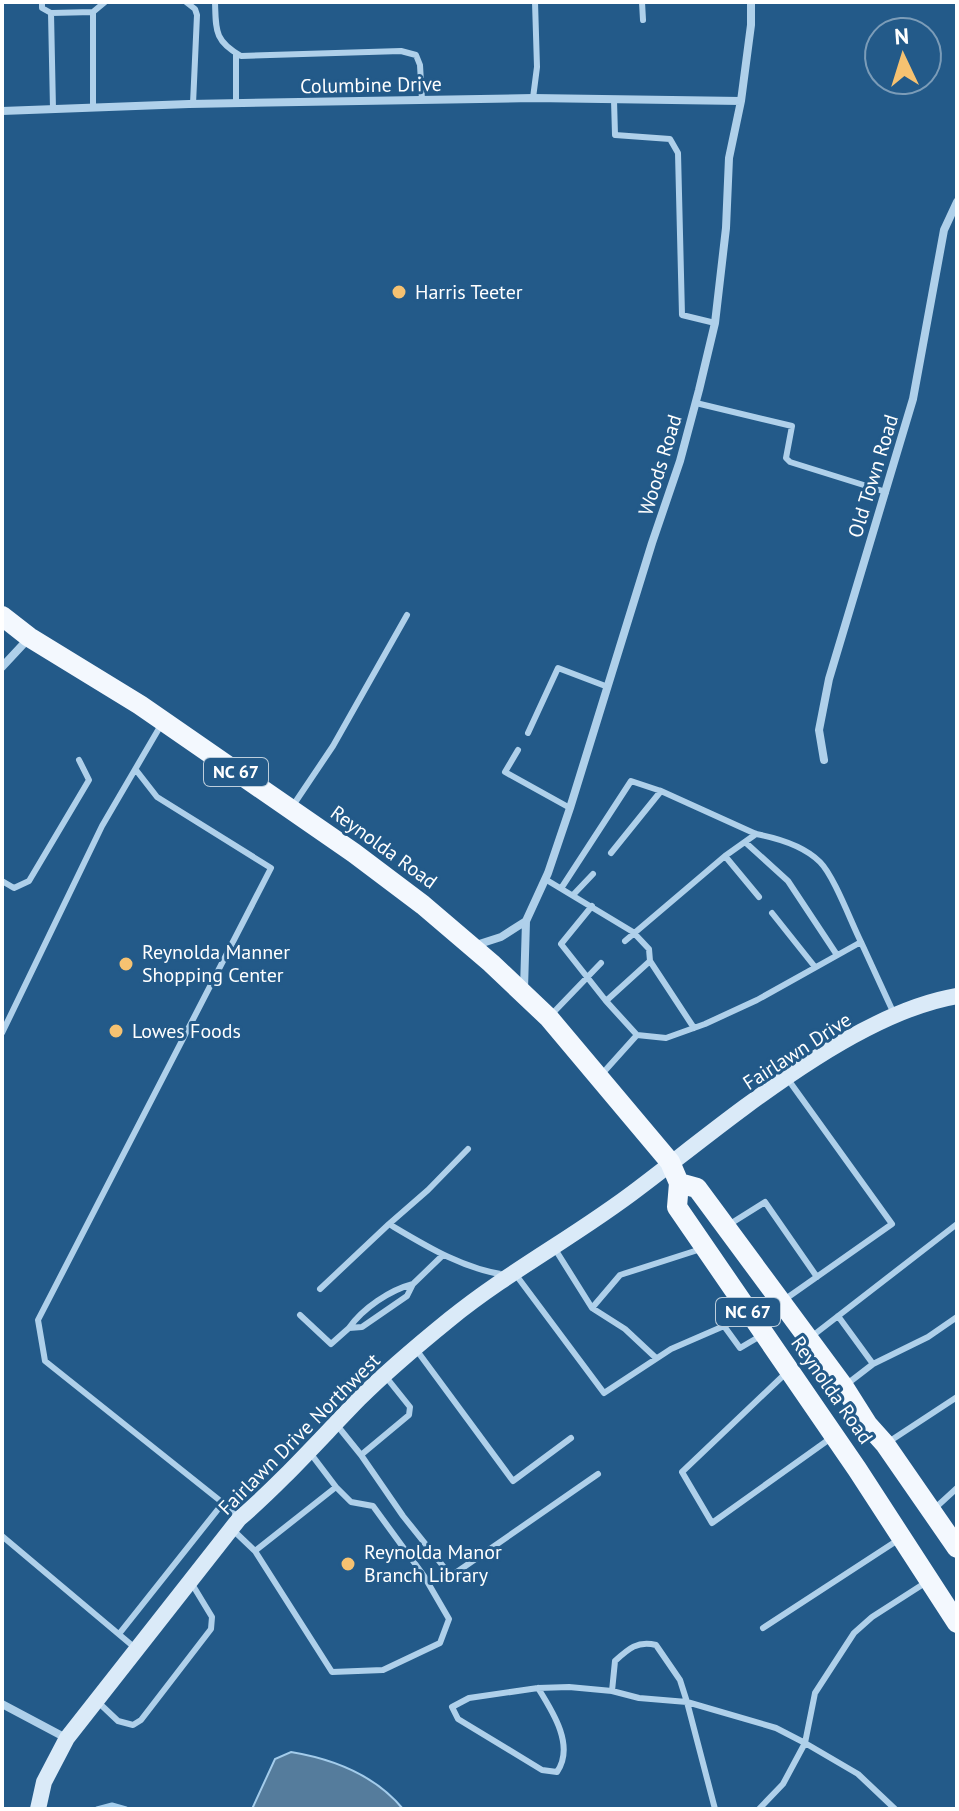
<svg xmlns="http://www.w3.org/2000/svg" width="959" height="1811" font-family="'PT Sans',sans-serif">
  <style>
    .water { fill: #557c9c; stroke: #a3cceb; stroke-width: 2 }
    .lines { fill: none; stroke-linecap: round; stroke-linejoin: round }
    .stream { stroke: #a3cceb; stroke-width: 5 }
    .lane { stroke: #afd0ea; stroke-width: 6 }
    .street { stroke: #afd0ea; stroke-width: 8 }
    .secondary { stroke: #daeaf8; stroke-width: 16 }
    .primary { stroke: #f3f8fe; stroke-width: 20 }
    .poi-dot { fill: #f6c271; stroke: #235a89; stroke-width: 3 }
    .labels { text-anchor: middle; stroke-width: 6; stroke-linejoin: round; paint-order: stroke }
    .shield { fill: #235a89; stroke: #bdcedc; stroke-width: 2 }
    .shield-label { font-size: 18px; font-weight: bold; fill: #fff }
    .street-label { font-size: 20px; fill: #fff; stroke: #235a89 }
    .poi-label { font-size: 20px; fill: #fff; stroke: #235a89; text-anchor: start }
  </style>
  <rect width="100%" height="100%" fill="#235a89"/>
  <!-- water -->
  <path class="water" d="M 291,1752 C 333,1759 375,1775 403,1809 L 252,1809 L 275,1759 Z"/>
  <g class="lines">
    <!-- stream -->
    <path class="stream" d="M 97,1809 L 112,1805 L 126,1809"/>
    <!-- lane -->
    <path class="lane" d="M 42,2 L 42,8 L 51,13
      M 186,2 L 195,9 L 197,15 L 193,104
      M 215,2 C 216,30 214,41 241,56 L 401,51 L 416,55 L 420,65 L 422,100
      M 642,2 L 643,20
      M 93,12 L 105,2
      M 533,98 L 537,67 L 535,2
      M 614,100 L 615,135 L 670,139 L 678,153 L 682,315 L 715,323
      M 236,103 L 236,54
      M 53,109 L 51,13 L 93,12 L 93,108
      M 696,403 L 792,426 L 786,458 L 790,462 L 886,492
      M 528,733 L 558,668 L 608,687
      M 518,750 L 505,772 L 570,808
      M 136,770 L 157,797 L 271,868 L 38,1320 L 45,1361 L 223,1503
      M 292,807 L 333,746 L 407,615
      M 745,842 L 788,881 L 837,955
      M 611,853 L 661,791
      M 725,856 L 759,897
      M 545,879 L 633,932 L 649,949 L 650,961
      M 2,881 L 14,888 L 29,881 L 89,780 L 79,760
      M 562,887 L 631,781 L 661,791 L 756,834 C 777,838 804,846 820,862 C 834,876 851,922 861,942
      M 573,895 L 593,874
      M 592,906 L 561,944 L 606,1001 L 637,1035 L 602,1074
      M 772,913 L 815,967
      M 625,941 L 725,856 L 756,834
      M 606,1001 L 650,961 L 694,1028
      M 551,1015 L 601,963
      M 2,1033 L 102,826 L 161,725
      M 637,1035 L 666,1038 L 705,1024 L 757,1000 L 861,942 L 895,1016
      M 389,1224 L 428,1190 L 468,1149
      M 730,1224 L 765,1202 L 817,1277
      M 555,1249 L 592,1308 L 625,1329 L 656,1358
      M 516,1275 L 604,1393 L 671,1349 L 724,1326 L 744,1313
      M 320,1289 L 389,1224 C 426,1246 463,1269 506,1275
      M 784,1300 L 892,1224 L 787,1078
      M 592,1308 L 620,1275 L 701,1249
      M 300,1315 L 331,1344 L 349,1328 L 362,1327 L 407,1296 L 413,1284 L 443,1255
      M 838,1316 L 873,1364 L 928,1337 L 957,1317
      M 724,1326 L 740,1348 L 762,1335
      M 349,1328 C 363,1308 390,1290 413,1284
      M 811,1337 L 957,1224
      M 415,1348 L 513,1481 L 571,1438
      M 786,1373 L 682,1472 L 712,1523 L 831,1438
      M 847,1384 L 873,1364
      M 336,1424 L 361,1455 L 409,1415 L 410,1407 L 386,1377
      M 890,1441 L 957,1397
      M 361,1455 L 403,1516 L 451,1576 L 598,1474
      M 933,1510 L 957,1488
      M 234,1531 L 255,1551 L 332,1672 L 383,1670 L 440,1643 L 449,1619 L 424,1576 L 373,1506 L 351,1502 L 336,1487
      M 2,1536 L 134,1647
      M 255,1551 L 336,1487 L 311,1454
      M 763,1628 L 898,1540
      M 119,1634 L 223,1503 L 238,1518
      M 538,1688 C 553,1712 575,1746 557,1772 L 542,1770 L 458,1719 L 452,1707 L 469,1698 L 538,1688 L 569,1687 L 612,1691 L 639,1698 L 687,1702 L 715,1809
      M 612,1691 L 615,1661 C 628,1649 638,1640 656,1645 L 680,1680 L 687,1702 L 776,1728 L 805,1743 L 858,1774 L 895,1809
      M 99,1703 L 118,1721 L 133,1725 L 141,1720 L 211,1629 L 212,1617 L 192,1584
      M 759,1809 L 783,1784 L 805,1743 L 815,1693 L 854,1633 L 872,1617 L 925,1583"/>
    <!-- street -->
    <path class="street" d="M 2,111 L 189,104 L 533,98 L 741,101
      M 2,667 L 29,638
      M 824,760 L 819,730 L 829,679 L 913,399 L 944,230 L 957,202
      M 473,946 L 501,937 L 526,921
      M 524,989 L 526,921 L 548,873 L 570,808 L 652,543 L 680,461 L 699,390 L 715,323 L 726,228 L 729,158 L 741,101 L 751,25 L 751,2
      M 2,1704 L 66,1738"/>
    <!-- secondary -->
    <path class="secondary" d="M 38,1809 L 44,1782 L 67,1738 L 239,1519 C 282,1482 319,1440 359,1399 C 387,1371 418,1345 450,1319 C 509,1271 578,1235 639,1188 C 724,1124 851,1014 957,996"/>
    <!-- primary -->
    <path class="primary" d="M 2,616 L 29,637 L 140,705 L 354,853 L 423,905 L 491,963 L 549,1018 L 670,1162 L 679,1183 L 677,1207 L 857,1469 L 957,1623
      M 679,1183 L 697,1188 L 844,1387 L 868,1425 L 885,1444 L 957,1548"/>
  </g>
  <!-- markers -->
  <g class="poi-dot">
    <circle cx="399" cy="292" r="8"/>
    <circle cx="126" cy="964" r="8"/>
    <circle cx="116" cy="1031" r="8"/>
    <circle cx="348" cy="1564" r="8"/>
  </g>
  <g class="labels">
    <!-- shield labels -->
    <g class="shield">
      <rect x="204" y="758" width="64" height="28" rx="6"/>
      <rect x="716" y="1298" width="64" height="28" rx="6"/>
    </g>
    <g class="shield-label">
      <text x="236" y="778">NC 67</text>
      <text x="748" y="1318">NC 67</text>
    </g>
    <!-- street labels -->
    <g class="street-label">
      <text transform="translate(371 85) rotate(-1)" y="7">Columbine Drive</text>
      <text transform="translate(660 465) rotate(-73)" y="7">Woods Road</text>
      <text transform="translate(873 476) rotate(-73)" y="7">Old Town Road</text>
      <text transform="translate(384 847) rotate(36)" y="7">Reynolda Road</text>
      <text transform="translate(797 1051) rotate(-33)" y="7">Fairlawn Drive</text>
      <text transform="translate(832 1390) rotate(55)" y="7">Reynolda Road</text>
      <text transform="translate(299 1434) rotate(-45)" y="7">Fairlawn Drive Northwest</text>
    </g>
    <!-- poi labels -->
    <g class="poi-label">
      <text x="415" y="299">Harris Teeter</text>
      <text x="142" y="959">Reynolda Manner<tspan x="142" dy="23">Shopping Center</tspan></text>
      <text x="132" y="1038">Lowes Foods</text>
      <text x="364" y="1559">Reynolda Manor<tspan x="364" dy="23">Branch Library</tspan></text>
    </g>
  </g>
  <!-- border -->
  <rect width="959" height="1811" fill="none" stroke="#ffffff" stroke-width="8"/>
  <!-- north arrow -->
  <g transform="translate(903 56) rotate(356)"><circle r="38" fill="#235a89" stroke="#7b9cb8" stroke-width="2"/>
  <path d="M0-6L14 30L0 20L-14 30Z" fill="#f6c271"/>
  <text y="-12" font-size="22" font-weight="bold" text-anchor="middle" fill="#ffffff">N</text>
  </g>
</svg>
